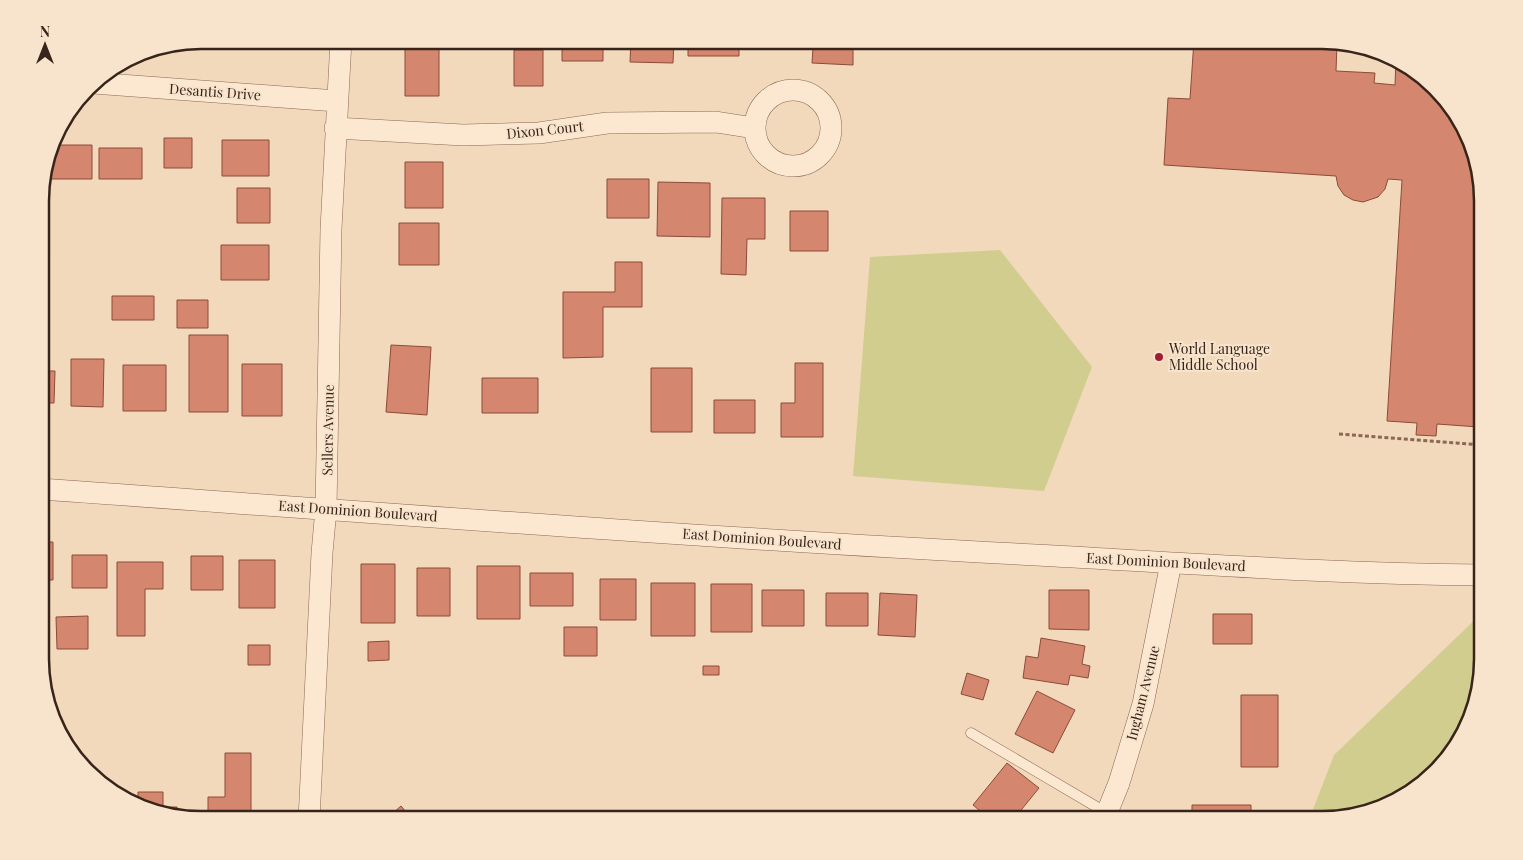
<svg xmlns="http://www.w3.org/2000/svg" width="1523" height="860" font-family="'Playfair Display',serif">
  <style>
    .green { fill: #d0cd8f }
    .building { fill: #d4876e; stroke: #8c4b37 }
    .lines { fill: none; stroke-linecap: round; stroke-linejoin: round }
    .service-casing { stroke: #8b6854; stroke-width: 11 }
    .minor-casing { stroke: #8b6854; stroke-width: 22 }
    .path { stroke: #8b6854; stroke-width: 3; stroke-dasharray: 4 2.5; stroke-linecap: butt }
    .service { stroke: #fce7d0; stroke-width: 10 }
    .minor { stroke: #fce7d0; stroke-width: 21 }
    .poi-dot { fill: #9f1e34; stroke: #f8e4cc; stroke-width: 2 }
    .labels { text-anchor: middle; stroke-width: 4; stroke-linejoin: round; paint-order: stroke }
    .street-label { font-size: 14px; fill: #38241a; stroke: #f8e4cc }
    .poi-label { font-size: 14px; fill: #38241a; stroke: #f8e4cc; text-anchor: start }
    .rim { fill: none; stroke: #38241a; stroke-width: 2.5 }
  </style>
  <rect width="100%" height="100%" fill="#f2d9bc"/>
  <!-- green -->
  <path class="green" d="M 1000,250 L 1092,367 L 1044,491 L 853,476 L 870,257 Z
    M 1483,612 L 1483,669 L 1462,739 L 1411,793 L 1332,820 L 1309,820 L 1334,755 Z"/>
  <!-- building -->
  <path class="building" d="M 241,40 L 274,40 L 274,48 L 241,48 Z
    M 562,40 L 603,40 L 603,61 L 562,61 Z
    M 631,40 L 674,40 L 673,63 L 630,62 Z
    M 688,40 L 739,40 L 739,56 L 688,56 Z
    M 760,40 L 853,40 L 853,65 L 812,63 L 813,48 L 760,47 Z
    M 1194,40 L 1272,40 L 1337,44 L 1336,71 L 1375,73 L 1374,83 L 1395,85 L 1396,60 L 1402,61 L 1456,112 L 1483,190 L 1483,363 L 1479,427 L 1437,424 L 1436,436 L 1416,435 L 1417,423 L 1387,421 L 1402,180 L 1388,179 L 1385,189 L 1378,197 L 1363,202 L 1353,200 L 1344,195 L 1338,186 L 1336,176 L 1164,165 L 1168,98 L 1190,99 Z
    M 405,48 L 439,48 L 439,96 L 405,96 Z
    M 514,50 L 543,50 L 543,86 L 514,86 Z
    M 164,138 L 192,138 L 192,168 L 164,168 Z
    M 222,140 L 269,140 L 269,176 L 222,176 Z
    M 52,145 L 92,145 L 92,179 L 42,179 Z
    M 99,148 L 142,148 L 142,179 L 99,179 Z
    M 405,162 L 443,162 L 443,208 L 405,208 Z
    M 607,179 L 649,179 L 649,218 L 607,218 Z
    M 658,182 L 710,183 L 710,237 L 657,236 Z
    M 237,188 L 270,188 L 270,223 L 237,223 Z
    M 722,198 L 765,198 L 765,239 L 747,239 L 746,275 L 721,274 Z
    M 790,211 L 828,211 L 828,251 L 790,251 Z
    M 399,223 L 439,223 L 439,265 L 399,265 Z
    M 221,245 L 269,245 L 269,280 L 221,280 Z
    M 615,262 L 642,262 L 642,307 L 603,307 L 603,357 L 563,358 L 563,292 L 615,292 Z
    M 112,296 L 154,296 L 154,320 L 112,320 Z
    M 177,300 L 208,300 L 208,328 L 177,328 Z
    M 189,335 L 228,335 L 228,412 L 189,412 Z
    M 391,345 L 431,347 L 427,415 L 386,412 Z
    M 71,359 L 104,359 L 103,407 L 71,406 Z
    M 795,363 L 823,363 L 823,437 L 781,437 L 781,403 L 795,403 Z
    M 242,364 L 282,364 L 282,416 L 242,416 Z
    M 123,365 L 166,365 L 166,411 L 123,411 Z
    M 651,368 L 692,368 L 692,432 L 651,432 Z
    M 41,371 L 55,371 L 54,403 L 41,403 Z
    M 482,378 L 538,378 L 538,413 L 482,413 Z
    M 714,400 L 755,400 L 755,433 L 714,433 Z
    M 41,542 L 53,542 L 53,580 L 41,580 Z
    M 72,555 L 107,555 L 107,588 L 72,588 Z
    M 191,556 L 223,556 L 223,590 L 191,590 Z
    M 239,560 L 275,560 L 275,608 L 239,608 Z
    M 117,562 L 163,562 L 163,589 L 145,589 L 145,636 L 117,636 Z
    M 361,564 L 395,564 L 395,623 L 361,623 Z
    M 477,566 L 520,566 L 520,619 L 477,619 Z
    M 417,568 L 450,568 L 450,616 L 417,616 Z
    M 530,573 L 573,573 L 573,606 L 530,606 Z
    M 600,579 L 636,579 L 636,620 L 600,620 Z
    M 651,583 L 695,583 L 695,636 L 651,636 Z
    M 711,584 L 752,584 L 752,632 L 711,632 Z
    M 762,590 L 804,590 L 804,626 L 762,626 Z
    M 1049,590 L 1089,590 L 1089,630 L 1049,629 Z
    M 826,593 L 868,593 L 868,626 L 826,626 Z
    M 880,593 L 917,595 L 915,637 L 878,635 Z
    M 1213,614 L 1252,614 L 1252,644 L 1213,644 Z
    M 88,616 L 88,649 L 57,649 L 56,617 Z
    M 564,627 L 597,627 L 597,656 L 564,656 Z
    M 1041,638 L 1085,646 L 1082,664 L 1090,666 L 1088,678 L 1070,675 L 1068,685 L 1023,678 L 1026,656 L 1038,658 Z
    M 389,641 L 389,660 L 368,661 L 368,642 Z
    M 248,645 L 270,645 L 270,665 L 248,665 Z
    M 703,666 L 719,666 L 719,675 L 703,675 Z
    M 967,673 L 989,680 L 983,700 L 961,694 Z
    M 1037,691 L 1075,710 L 1053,753 L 1015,734 Z
    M 1241,695 L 1278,695 L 1278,767 L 1241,767 Z
    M 225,753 L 251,753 L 251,820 L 208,820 L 208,797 L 225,797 Z
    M 1007,763 L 1039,788 L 1013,820 L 991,820 L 973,805 Z
    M 138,792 L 163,792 L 163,807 L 177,807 L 177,814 L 138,803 Z
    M 1192,805 L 1251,805 L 1251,820 L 1192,820 Z
    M 401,806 L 413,820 L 385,820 Z
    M 513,812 L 544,812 L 544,820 L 513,820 Z"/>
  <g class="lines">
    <!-- service casing -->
    <g class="service-casing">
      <path id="service" d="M 971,733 L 1107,813"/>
    </g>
    <!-- minor casing -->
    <g class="minor-casing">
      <path id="minor" d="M 93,83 L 337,101
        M755 128a38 38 0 1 1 76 0a38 38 0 1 1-76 0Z
        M 335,128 L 463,135 L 539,133 L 607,123 L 716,122 L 754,128
        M 41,489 C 379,513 717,539 1055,556 C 1197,564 1340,574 1483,575
        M 309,820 L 322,553 L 326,509 L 331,229 L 341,40
        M 1104,820 L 1119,783 L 1143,704 L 1171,563"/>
    </g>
    <!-- path -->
    <path class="path" d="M 1339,434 L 1483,445"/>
    <!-- service -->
    <use href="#service" class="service"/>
    <!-- minor -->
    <use href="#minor" class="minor"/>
  </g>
  <!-- markers -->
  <circle class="poi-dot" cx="1159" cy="357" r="5"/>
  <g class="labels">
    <!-- street labels -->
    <g class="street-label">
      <text transform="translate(215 92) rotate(4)" y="5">Desantis Drive</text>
      <text transform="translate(545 130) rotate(-6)" y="5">Dixon Court</text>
      <text transform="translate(328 430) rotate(-89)" y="5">Sellers Avenue</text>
      <text transform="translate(358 511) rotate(4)" y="5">East Dominion Boulevard</text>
      <text transform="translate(762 539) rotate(4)" y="5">East Dominion Boulevard</text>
      <text transform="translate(1166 562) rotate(3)" y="5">East Dominion Boulevard</text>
      <text transform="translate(1143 693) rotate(-76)" y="5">Ingham Avenue</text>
    </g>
    <!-- poi labels -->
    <g class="poi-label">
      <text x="1169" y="354">World Language<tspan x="1169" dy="16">Middle School</tspan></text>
    </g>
  </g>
  <!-- crop -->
  <path d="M0 0H1523V860H0ZM201 49H1322A152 152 0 0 1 1474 201V659A152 152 0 0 1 1322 811H201A152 152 0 0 1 49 659V201A152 152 0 0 1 201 49Z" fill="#f8e4cc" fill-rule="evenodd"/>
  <path class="rim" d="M201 49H1322A152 152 0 0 1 1474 201V659A152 152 0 0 1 1322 811H201A152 152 0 0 1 49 659V201A152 152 0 0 1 201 49Z"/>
  <!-- north arrow -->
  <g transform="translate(45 45)" stroke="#f8e4cc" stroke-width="4" paint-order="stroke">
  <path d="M0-4L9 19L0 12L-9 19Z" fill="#38241a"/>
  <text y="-8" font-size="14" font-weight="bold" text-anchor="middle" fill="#38241a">N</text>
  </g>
</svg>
